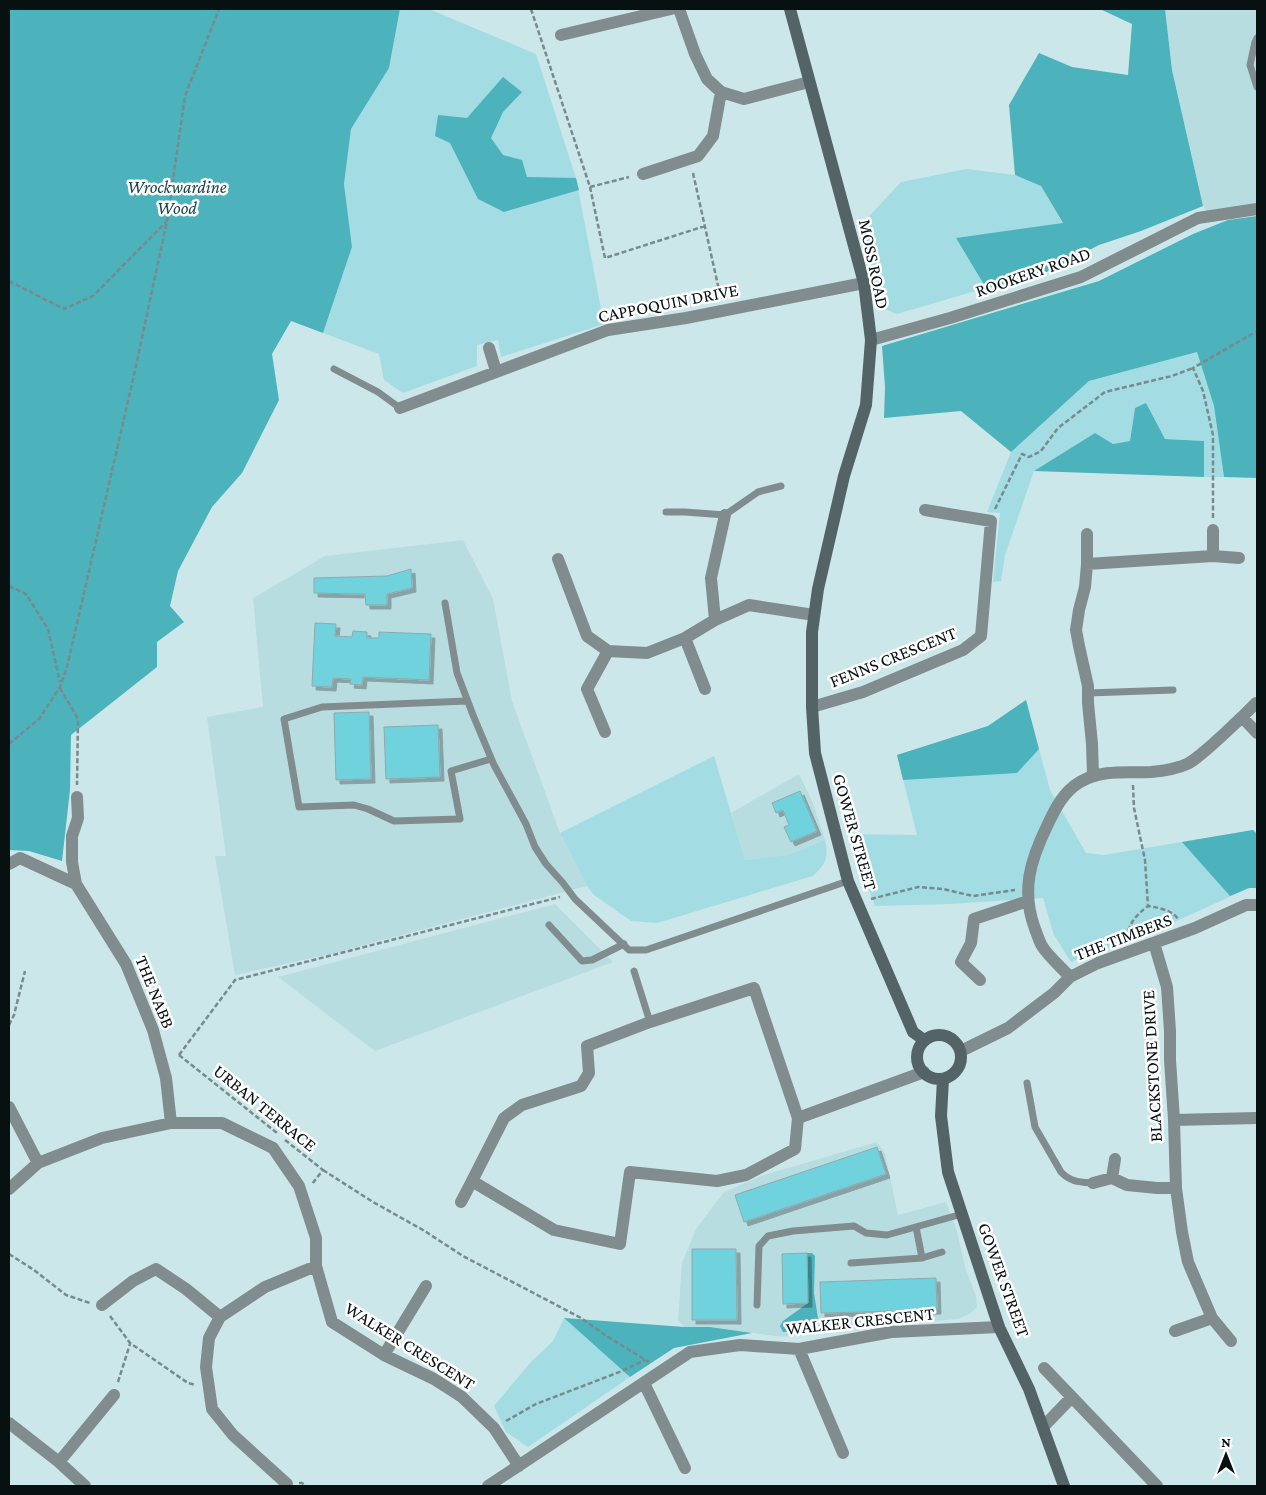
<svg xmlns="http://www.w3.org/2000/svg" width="1266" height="1495" font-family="'Crimson Pro',serif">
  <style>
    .built { fill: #b8dde1 }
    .green { fill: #a3dde3 }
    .forest { fill: #4cb2bc }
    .building { fill: #6fd2dc; stroke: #8fa9ac; filter: url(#shadow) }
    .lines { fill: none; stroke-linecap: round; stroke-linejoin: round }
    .path { stroke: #778a8c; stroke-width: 2.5; stroke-dasharray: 5 2.5; stroke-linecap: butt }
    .lane { stroke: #818c8e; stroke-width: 7 }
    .street { stroke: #818c8e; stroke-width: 12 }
    .secondary { stroke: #546466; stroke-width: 12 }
    .labels { text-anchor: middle; stroke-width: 5; stroke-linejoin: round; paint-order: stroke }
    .park-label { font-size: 18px; font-style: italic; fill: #17454a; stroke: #fff }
    .street-label { font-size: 18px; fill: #081112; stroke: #fff }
  </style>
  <defs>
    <filter id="shadow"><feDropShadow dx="4" dy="4" stdDeviation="0" flood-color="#0004"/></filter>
  </defs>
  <rect width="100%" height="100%" fill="#cce7ea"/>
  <!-- built -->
  <path class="built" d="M 1165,9 L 1257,9 L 1257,207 L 1211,216 L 1203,206 L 1172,70 Z
    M 463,540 L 493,599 L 512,701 L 560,833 L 587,886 L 330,954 L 235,975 L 215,856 L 226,856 L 207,717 L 263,707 L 253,598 L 325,556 Z
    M 799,774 L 813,803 L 825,840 L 788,855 L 745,860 L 731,813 Z
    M 555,904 L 613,962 L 375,1051 L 278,977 Z
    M 877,1142 L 885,1153 L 898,1215 L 946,1202 L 956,1228 L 966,1270 L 976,1296 L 977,1307 L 971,1313 L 958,1319 L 901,1324 L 882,1324 L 805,1335 L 782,1337 L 710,1327 L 684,1327 L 678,1320 L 682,1263 L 696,1229 L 724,1192 L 764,1175 Z"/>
  <!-- green -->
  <path class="green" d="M 400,9 L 429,9 L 536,54 L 576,178 L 604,324 L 501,357 L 498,340 L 477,345 L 477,366 L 403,393 L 384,380 L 379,354 L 323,333 L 352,247 L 344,184 L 351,129 L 389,68 Z
    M 966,169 L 1015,175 L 1041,186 L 1063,224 L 956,238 L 986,288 L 897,314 L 882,308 L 859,227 L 901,182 Z
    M 1197,352 L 1214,406 L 1224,477 L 1204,477 L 1204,441 L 1165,439 L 1146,404 L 1135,408 L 1130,441 L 1113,444 L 1034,471 L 1005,555 L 1001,581 L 993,582 L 1000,513 L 987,512 L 1011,452 L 1089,381 Z
    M 1026,700 L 1050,790 L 1086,853 L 1104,855 L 1253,830 L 1257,834 L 1257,888 L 1249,888 L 1157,930 L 1071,962 L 1054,935 L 1043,898 L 950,904 L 875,906 L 847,834 L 917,835 L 897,755 L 988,726 Z
    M 714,756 L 745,860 L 788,855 L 825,840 C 829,858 826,863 813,876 L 657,923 L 631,921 L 594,895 L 587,886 L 560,833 Z
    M 564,1318 L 630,1377 L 528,1447 L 506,1432 L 494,1406 L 530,1363 L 553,1341 Z"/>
  <!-- forest -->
  <path class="forest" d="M 9,9 L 400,9 L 389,68 L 351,129 L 344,184 L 352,247 L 323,333 L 291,321 L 272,354 L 279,400 L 242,473 L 212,507 L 178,571 L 170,606 L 184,622 L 157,642 L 157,667 L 71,735 L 70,790 L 62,861 L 29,851 L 9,850 Z
    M 1100,9 L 1165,9 L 1172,70 L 1203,206 L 1141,231 L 1099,245 L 1037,277 L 986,288 L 956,238 L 1063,223 L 1041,186 L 1015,175 L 1009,105 L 1039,53 L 1072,67 L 1128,75 L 1132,24 Z
    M 503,77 L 522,92 L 503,112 L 491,138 L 503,155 L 522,160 L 527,177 L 576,178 L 579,190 L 504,212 L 478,199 L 450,143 L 435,136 L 438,115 L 467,118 Z
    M 1257,216 L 1257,478 L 1224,477 L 1214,406 L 1197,352 L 1089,381 L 1011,452 L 961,411 L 884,418 L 885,387 L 882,346 L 1099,281 L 1193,234 L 1228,220 Z
    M 1146,403 L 1165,439 L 1204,441 L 1204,477 L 1034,471 L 1095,433 L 1113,444 L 1130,441 L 1135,408 Z
    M 1026,700 L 1039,749 L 1017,773 L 903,780 L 897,755 L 988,726 Z
    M 1253,830 L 1257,834 L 1257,888 L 1249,888 L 1230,896 L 1182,842 Z
    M 807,1253 L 812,1253 L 815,1256 L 814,1293 L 818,1318 L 816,1326 L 804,1332 L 783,1332 L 780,1326 L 783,1321 L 808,1303 Z
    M 564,1318 L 684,1327 L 710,1327 L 752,1333 L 674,1348 L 630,1377 Z"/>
  <!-- building -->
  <path class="building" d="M 411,569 L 412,588 L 387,594 L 387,605 L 366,605 L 365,594 L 314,593 L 314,578 L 387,576 Z
    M 315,623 L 336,624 L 335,636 L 352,637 L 353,631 L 367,632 L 367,638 L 379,638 L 379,632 L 431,634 L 429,680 L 363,677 L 362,685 L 350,684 L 351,679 L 333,678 L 332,687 L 312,686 Z
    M 369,712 L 371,779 L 336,780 L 334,713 Z
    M 438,725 L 440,777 L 386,779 L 384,727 Z
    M 800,791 L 817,831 L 791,842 L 784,827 L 789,825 L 783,810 L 776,813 L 772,803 Z
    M 877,1147 L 886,1174 L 744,1222 L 735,1195 Z
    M 692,1249 L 736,1249 L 737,1320 L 692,1320 Z
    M 807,1253 L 808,1303 L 783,1304 L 782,1254 Z
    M 936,1278 L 937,1310 L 821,1313 L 820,1282 Z"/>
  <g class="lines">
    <!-- path -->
    <path class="path" d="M 531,9 L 590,187 L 629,177
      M 693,173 L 721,299
      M 590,187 L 605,258 L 705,226
      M 9,281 L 64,309 L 93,296 L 166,222
      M 995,509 L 1022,454 L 1029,457 L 1041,451 L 1058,428 L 1105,392 L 1172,376 L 1193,368
      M 1213,518 L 1213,435 L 1203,391 L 1193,368 L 1257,331
      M 9,586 L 26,594 L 48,629 L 60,682
      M 60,688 L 78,719 L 77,785
      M 9,744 L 39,719 L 60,687 L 67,667 L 134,375 L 167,221 L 185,96 L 219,9
      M 1133,785 L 1134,808 L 1145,860 L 1148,906 C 1160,908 1172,910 1179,920
      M 871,899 L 918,887 L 943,889 L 973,896 L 1015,890
      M 1126,938 C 1130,922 1135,916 1148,906
      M 9,1025 L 14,1015 L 25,971
      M 179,1055 L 235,980 L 560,897
      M 179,1055 L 277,1133
      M 285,1140 L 323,1170 L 312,1184
      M 323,1170 L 373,1202 L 423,1230 L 463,1256 L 581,1318 L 608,1337 L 649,1362
      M 9,1254 L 34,1270 L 66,1295 L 90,1303
      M 110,1316 L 130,1343 L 188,1383 L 196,1385
      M 118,1382 L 130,1344
      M 506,1421 L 536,1404 L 622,1371 L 645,1360
      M 299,1483 L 302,1483 L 306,1486"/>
    <!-- lane -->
    <path class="lane" d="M 1257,38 L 1255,42 L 1250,65 L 1257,87
      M 334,369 L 378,392 L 400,408
      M 666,512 L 685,512 L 725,515 L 758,492 L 781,486
      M 445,603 L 457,673 L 473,715 L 494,765 L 526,824 L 535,847 L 546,864 L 563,883 L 575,899 L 629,950 L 646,950 L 848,881
      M 1088,693 L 1173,690
      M 467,701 L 322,707 L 284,719 L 299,807 L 354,805 L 368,809 L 394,821 L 460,819 L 451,771 L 491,759
      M 549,925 L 582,961 L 592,960 L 624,944
      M 634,971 L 650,1022
      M 1027,1083 L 1035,1127 L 1061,1172 C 1070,1182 1080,1182 1093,1183
      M 916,1227 L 922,1258
      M 851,1263 L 922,1258 L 942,1252
      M 757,1305 L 759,1246 L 768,1236 L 793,1231 L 854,1226 L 866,1233 L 887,1235 L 962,1214"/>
    <!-- street -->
    <path class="street" d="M 679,9 L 695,54 L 707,79 L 721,92 L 744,99 L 809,82
      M 561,35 L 671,9
      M 643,174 L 698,156 L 713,136 L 721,92
      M 871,340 L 950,318 L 1081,277 L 1198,218 L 1257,209
      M 489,348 L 496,371
      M 400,408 L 608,330 L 686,318 L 864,283
      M 1213,530 L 1213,556
      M 1087,534 L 1087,564
      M 558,559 L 587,636 L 608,651 L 647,653 L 685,638 L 715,620 L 749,605 L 814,615
      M 715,620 L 711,578 L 725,515
      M 685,638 L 705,689
      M 812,707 L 863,692 L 963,650 L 981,636 L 991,521 L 925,510
      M 1242,717 L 1256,703
      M 605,732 L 587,689 L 608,651
      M 1093,775 L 1092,744 L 1088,703 L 1088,686 L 1079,646 L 1076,630 L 1079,610 L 1085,587 L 1087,564 L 1213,556 L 1239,558
      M 77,797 L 78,818 L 72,836 L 72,862 L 76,884 L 126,964 L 153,1030 L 166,1078 L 171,1123
      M 9,864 L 20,858 L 76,884
      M 1154,943 L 1167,987 L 1170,1031 L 1170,1060 L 1174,1120 L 1176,1188 L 1182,1232 L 1188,1262 L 1212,1318 L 1231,1341
      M 1070,977 C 1062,968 1048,956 1042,946 C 1039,941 1037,934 1035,929 C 1021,891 1030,861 1047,826 C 1055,809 1063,792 1080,782 C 1102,769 1127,773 1151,772 C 1163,771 1176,769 1187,764 C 1192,762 1196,758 1200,755 C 1215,743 1228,730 1242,717 L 1257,733
      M 980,980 L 961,962 L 971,943 L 974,919 L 1028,901
      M 961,1051 L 1008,1028 L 1054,993 L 1070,977 L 1098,963 L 1195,928 L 1246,905 L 1257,905
      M 9,1107 L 38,1163
      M 1174,1120 L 1257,1118
      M 1112,1178 L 1115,1159
      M 472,1181 L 504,1118 L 522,1105 L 581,1086 L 589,1073 L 587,1046 L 650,1022 L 754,988 L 798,1118
      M 1093,1183 L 1112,1178 L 1127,1185 L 1157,1188 L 1176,1188
      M 9,1189 L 38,1163 L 102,1138 L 171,1123 L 222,1123 L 273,1148 L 299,1186 L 316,1238 L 316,1266 L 332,1322 L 384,1355 L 434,1379 L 462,1397 L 494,1428 L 519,1466
      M 461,1202 L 472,1181 L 554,1230 L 620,1244 L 630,1172 L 717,1181 L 746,1175 L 795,1149 L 798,1118 L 924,1072
      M 102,1305 L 133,1281 L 156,1269 L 186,1289 L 220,1317
      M 1175,1331 L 1212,1318
      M 799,1349 L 843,1453
      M 384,1355 L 426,1286
      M 1044,1368 L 1157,1486
      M 644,1383 L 685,1468
      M 9,1423 L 59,1462 L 85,1486
      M 1043,1427 L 1071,1398
      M 59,1462 L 114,1395
      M 287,1484 L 233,1435 L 212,1409 L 206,1367 L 209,1338 L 220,1317 L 265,1287 L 316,1266
      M 488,1486 L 690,1352 L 740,1345 L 799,1349 L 891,1332 L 999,1327"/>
    <!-- secondary -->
    <path class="secondary" d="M 790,9 L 864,283 L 871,340 L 866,405 L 844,476 L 818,589 L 812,632 L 812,707 L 815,753 L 848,881 L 913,1032 L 924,1040
      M917 1057a22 22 0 1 1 44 0a22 22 0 1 1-44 0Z
      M 943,1079 L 941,1116 L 948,1172 L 999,1327 L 1029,1389 L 1064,1486"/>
  </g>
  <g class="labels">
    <!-- park labels -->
    <g class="park-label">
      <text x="177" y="193">Wrockwardine<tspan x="177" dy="21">Wood</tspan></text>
    </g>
    <!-- street labels -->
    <g class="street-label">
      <text transform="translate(874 264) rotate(78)" y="6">MOSS ROAD</text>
      <text transform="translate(1033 272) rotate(-19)" y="6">ROOKERY ROAD</text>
      <text transform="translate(668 303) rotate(-11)" y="6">CAPPOQUIN DRIVE</text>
      <text transform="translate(893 657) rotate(-22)" y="6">FENNS CRESCENT</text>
      <text transform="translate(855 832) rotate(74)" y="6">GOWER STREET</text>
      <text transform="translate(1123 937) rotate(-21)" y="6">THE TIMBERS</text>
      <text transform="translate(155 992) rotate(68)" y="6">THE NABB</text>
      <text transform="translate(1152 1066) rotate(-93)" y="6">BLACKSTONE DRIVE</text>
      <text transform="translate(265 1108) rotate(39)" y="6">URBAN TERRACE</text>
      <text transform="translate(1004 1280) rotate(70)" y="6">GOWER STREET</text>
      <text transform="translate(860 1321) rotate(-6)" y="6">WALKER CRESCENT</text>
      <text transform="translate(410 1346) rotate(32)" y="6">WALKER CRESCENT</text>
    </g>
  </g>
  <!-- border -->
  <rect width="1266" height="1495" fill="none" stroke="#081112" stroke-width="20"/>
  <!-- north arrow -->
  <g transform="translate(1226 1455)" stroke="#ffffff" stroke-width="4" paint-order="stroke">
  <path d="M0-4L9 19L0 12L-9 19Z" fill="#081112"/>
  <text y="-8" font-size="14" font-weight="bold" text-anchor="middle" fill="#081112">N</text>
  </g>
</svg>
